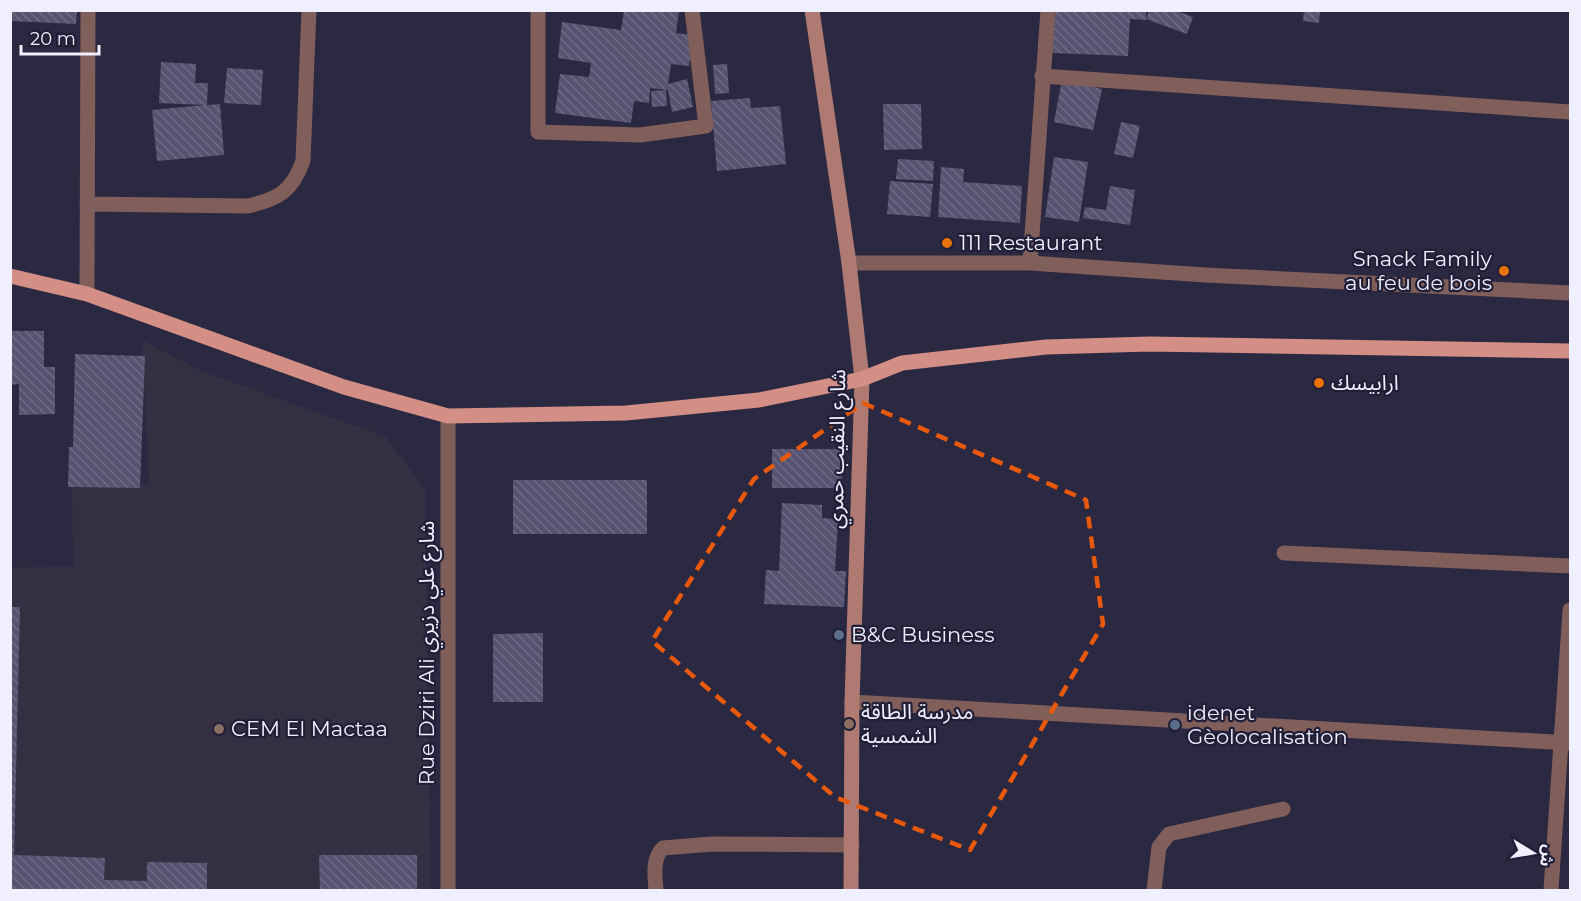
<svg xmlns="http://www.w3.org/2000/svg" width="1581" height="901" font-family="Montserrat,'Noto Sans Arabic',sans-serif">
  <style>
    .education { fill: #353041 }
    .building { fill: url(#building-back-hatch) }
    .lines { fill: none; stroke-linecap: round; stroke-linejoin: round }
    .minor { stroke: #805e59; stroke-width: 15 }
    .secondary { stroke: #af7a72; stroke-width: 15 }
    .primary { stroke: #d38f85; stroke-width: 15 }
    .marked { fill: none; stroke: #e8590c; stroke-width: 4.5; stroke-dasharray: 12 8; stroke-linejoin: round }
    .food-dot { fill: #e8710a; stroke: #211e37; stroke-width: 2 }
    .service-dot { fill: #5c6f8a; stroke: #211e37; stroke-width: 2 }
    .education-dot { fill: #8d6e63; stroke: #211e37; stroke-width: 2 }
    .labels { text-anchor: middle; stroke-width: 4.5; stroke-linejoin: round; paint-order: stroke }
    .poi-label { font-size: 21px; fill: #f0effd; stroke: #211e37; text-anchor: start }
    .street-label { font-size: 21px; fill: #f0effd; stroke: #211e37 }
  </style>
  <defs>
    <pattern id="building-back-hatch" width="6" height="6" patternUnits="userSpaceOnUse" patternTransform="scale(1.5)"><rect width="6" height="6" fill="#55536f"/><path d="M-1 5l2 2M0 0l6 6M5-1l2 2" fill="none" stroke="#6e6c84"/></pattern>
  </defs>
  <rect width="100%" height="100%" fill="#2b2841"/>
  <!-- education -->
  <path class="education" d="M 142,340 L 199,370 L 386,437 L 425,489 L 431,890 L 11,890 L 10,568 L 73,566 L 72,488 L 149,485 Z"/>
  <!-- building -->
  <path class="building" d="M 10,10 L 77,10 L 76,24 L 10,21 Z
    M 624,10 L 679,10 L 676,33 L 693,35 L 689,66 L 671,64 L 668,84 L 687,79 L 693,107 L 672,112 L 668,90 L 650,88 L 649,103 L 634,101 L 631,123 L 555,113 L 560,74 L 589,77 L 591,63 L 558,58 L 562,22 L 621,30 Z
    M 1054,10 L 1146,10 L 1146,20 L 1130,19 L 1128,56 L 1052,53 Z
    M 1149,10 L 1174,10 L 1193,17 L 1187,34 L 1146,19 Z
    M 1304,10 L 1320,10 L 1319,23 L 1303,21 Z
    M 161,62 L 196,64 L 195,83 L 208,83 L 207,105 L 220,104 L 224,155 L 157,161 L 152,110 L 205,105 L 159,103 Z
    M 727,64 L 729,93 L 715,94 L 713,65 Z
    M 227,68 L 263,70 L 261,105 L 224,103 Z
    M 1062,80 L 1102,89 L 1093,130 L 1054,122 Z
    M 666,90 L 667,106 L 652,107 L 651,91 Z
    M 750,98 L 751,108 L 780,106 L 786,164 L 717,171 L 711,101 Z
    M 883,104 L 921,104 L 922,149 L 884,150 Z
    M 1121,122 L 1140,126 L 1133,158 L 1114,154 Z
    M 1054,157 L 1088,162 L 1079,222 L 1045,217 Z
    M 898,159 L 934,161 L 933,181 L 896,179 Z
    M 941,167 L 964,169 L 963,182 L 1022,186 L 1020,223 L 938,217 Z
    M 890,181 L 933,184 L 930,217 L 887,214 Z
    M 1110,186 L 1135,190 L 1130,225 L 1083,218 L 1085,207 L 1106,210 Z
    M 10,331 L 44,331 L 44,367 L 55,367 L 55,414 L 19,415 L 19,384 L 10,385 Z
    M 75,354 L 145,356 L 140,488 L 68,487 L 69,447 L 73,447 Z
    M 772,449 L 842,449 L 842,488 L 772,488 Z
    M 513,480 L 647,480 L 647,534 L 513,534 Z
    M 782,503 L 822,505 L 822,518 L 838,519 L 835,571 L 846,571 L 844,607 L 764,604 L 766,570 L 779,571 Z
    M 10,607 L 20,607 L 14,855 L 105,858 L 104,880 L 147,881 L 147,862 L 207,863 L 207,890 L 10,890 Z
    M 543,633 L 543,702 L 493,702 L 493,634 Z
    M 319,855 L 417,855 L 417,890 L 320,890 Z"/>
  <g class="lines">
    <!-- minor -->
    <path class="minor" d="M 538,10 L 538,132 L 640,135 L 706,126 L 692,10
      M 1042,76 L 1570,112
      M 87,204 L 248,206 C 279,199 292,191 303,161 L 309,10
      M 849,263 L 1030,263 L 1205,275 L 1570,293
      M 1030,263 L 1048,10
      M 87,294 L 88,10
      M 448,416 L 448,890
      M 1284,553 L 1570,566
      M 852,702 L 1570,743
      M 656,890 C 655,877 652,858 663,848 L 712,844 L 852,845
      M 1154,890 L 1159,847 L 1169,834 L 1283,809
      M 1551,890 L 1570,610"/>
    <!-- secondary -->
    <path class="secondary" d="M 812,10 L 849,263 L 862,379 L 852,702 L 851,890"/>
    <!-- primary -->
    <path class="primary" d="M 10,276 L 87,294 L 344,387 L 448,416 L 626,413 L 759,400 L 862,379 L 902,363 L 1046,347 L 1150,344 L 1570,351"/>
  </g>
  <!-- marked area -->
  <path class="marked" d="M 863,403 L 1086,500 L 1103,624 L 970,850 L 835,797 L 652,641 L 754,479 Z"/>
  <!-- markers -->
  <g class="food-dot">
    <circle cx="947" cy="243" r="6"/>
    <circle cx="1504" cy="271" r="6"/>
    <circle cx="1319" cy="383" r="6"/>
  </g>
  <g class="service-dot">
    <circle cx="839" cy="635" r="6"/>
    <circle cx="1175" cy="725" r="6"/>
  </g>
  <g class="education-dot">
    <circle cx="849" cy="724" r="6"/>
    <circle cx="219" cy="729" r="6"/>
  </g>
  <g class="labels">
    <!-- poi labels -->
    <g class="poi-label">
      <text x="959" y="250">111 Restaurant</text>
      <text x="1492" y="266" text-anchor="end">Snack Family<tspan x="1492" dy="24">au feu de bois</tspan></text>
      <text x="1331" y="390">ارابيسك</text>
      <text x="851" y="642">B&amp;C Business</text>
      <text x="861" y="719">مدرسة الطاقة<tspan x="861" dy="24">الشمسية</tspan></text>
      <text x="1187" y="720">idenet<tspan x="1187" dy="24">Gèolocalisation</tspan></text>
      <text x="231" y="736">CEM El Mactaa</text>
    </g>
    <!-- street labels -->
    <g class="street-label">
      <text transform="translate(837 449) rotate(-89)" y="7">شارع النقيب حمري</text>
      <text transform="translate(427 653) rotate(-90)" y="7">Rue Dziri Ali شارع علي دزيري</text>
    </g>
  </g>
  <!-- border -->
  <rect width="1581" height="901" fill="none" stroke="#f0effd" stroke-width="24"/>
  <!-- north arrow -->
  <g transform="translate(1533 853) rotate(101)" stroke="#211e37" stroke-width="4.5" paint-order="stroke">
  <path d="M0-4.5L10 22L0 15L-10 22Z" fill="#f0effd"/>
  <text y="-9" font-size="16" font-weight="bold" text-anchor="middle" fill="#f0effd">ش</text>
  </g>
  <!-- scale -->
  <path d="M21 45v9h78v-9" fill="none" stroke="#f0effd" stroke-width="3"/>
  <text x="30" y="45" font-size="18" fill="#f0effd" stroke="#211e37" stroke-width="4.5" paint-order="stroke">20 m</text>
</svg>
